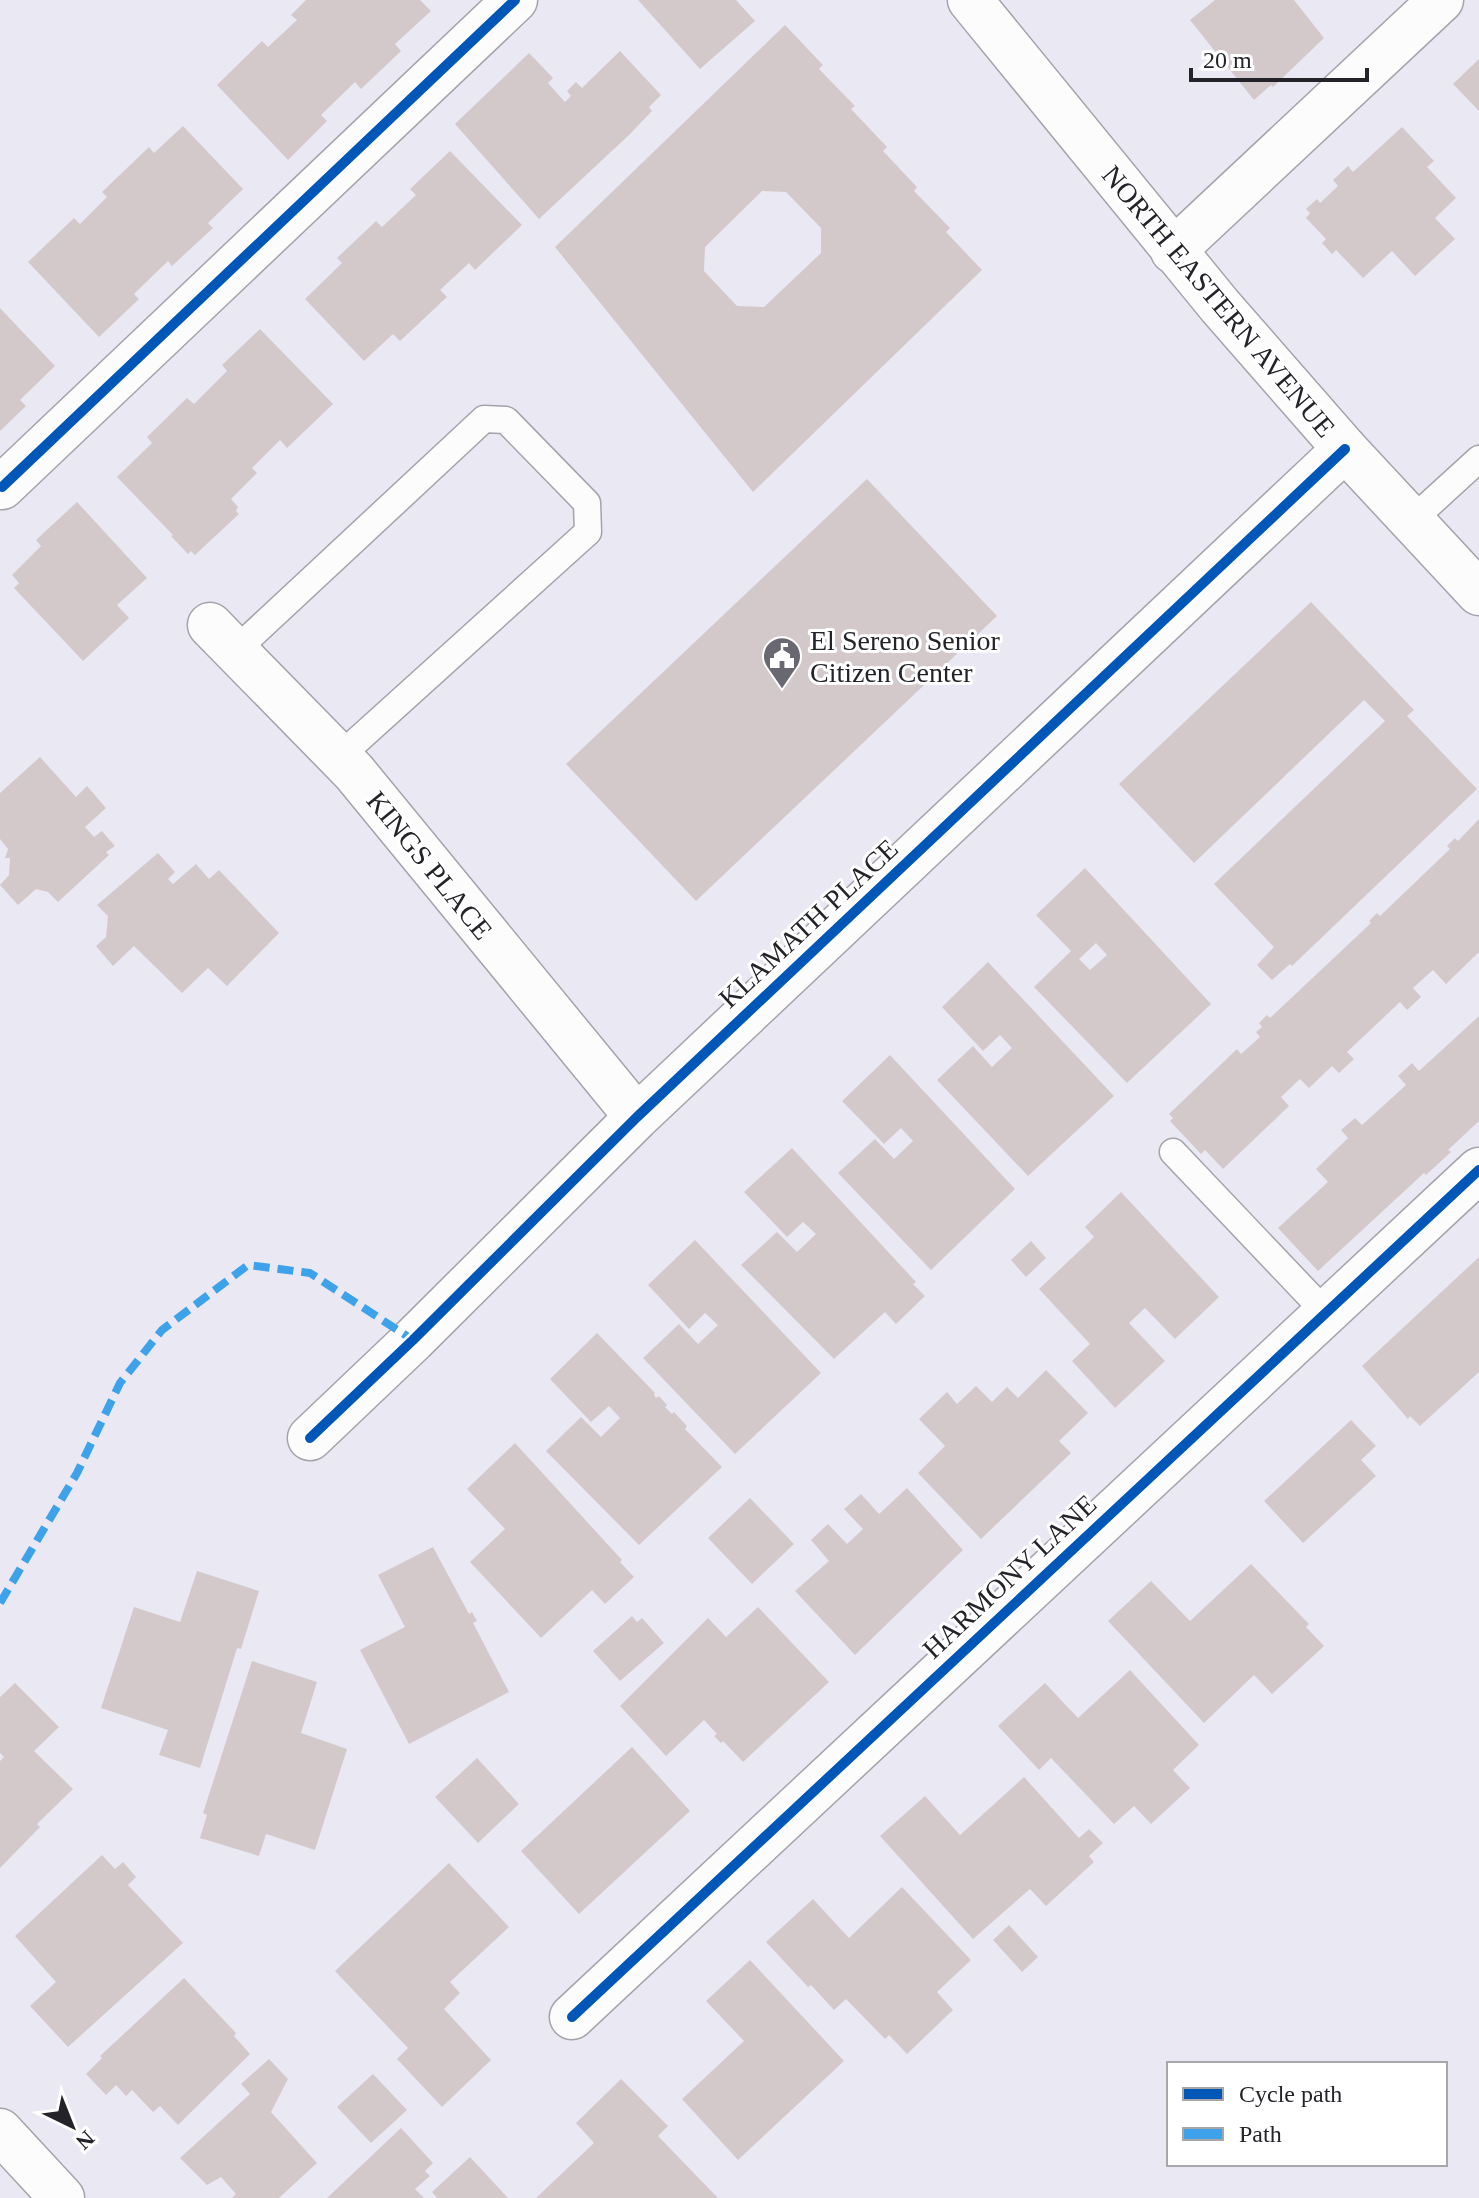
<svg xmlns="http://www.w3.org/2000/svg" width="1479" height="2198" font-family="'Times New Roman',serif">
  <style>
    .building { fill: #d3c9cb; fill-rule: evenodd }
    .lines { fill: none; stroke-linecap: round; stroke-linejoin: round }
    .service-casing { stroke: #a4a3ab; stroke-width: 29 }
    .minor-casing { stroke: #a4a3ab; stroke-width: 47 }
    .secondary-casing { stroke: #a4a3ab; stroke-width: 47 }
    .service { stroke: #fcfcfd; stroke-width: 26 }
    .minor { stroke: #fcfcfd; stroke-width: 44 }
    .secondary { stroke: #fcfcfd; stroke-width: 44 }
    .quiet { stroke: #3ea2eb; stroke-width: 8; stroke-dasharray: 16 8; stroke-linecap: butt }
    .cycleway-casing { stroke: #fff; stroke-width: 15 }
    .cycleway { stroke: #0057b8; stroke-width: 10 }
    .labels { text-anchor: middle; stroke-width: 6; stroke-linejoin: round; paint-order: stroke }
    .street-label { font-size: 28px; fill: #24232a; stroke: #fff }
    .poi-label { font-size: 28px; fill: #24232a; stroke: #fff; text-anchor: start }
  </style>
  <rect width="100%" height="100%" fill="#eae9f3"/>
  <!-- building -->
  <path class="building" d="M 306,0 L 420,0 L 431,11 L 395,44 L 401,51 L 361,89 L 355,82 L 321,115 L 327,121 L 288,160 L 217,85 L 262,41 L 268,47 L 297,20 L 291,15 Z
    M 638,0 L 736,0 L 755,21 L 700,69 Z
    M 1215,0 L 1294,0 L 1324,38 L 1273,87 L 1271,85 L 1254,100 L 1190,20 Z
    M 785,25 L 823,65 L 819,69 L 855,106 L 851,109 L 887,147 L 883,151 L 917,187 L 914,191 L 950,228 L 946,232 L 982,270 L 753,492 L 555,247 ZM 762,191 L 786,192 L 821,228 L 821,253 L 764,307 L 737,306 L 704,271 L 705,247 Z
    M 620,51 L 661,95 L 649,107 L 652,111 L 629,135 L 539,219 L 455,124 L 529,53 L 553,78 L 548,83 L 565,102 L 571,96 L 567,91 L 576,82 L 582,88 Z
    M 1479,59 L 1479,111 L 1453,84 Z
    M 183,126 L 243,189 L 208,223 L 213,228 L 172,266 L 168,261 L 134,294 L 139,299 L 99,337 L 28,262 L 74,218 L 80,224 L 107,197 L 102,192 L 149,147 L 154,153 Z
    M 1402,127 L 1434,161 L 1427,167 L 1456,198 L 1435,218 L 1455,239 L 1415,276 L 1392,251 L 1363,278 L 1336,250 L 1332,254 L 1322,243 L 1326,239 L 1306,218 L 1310,213 L 1306,209 L 1317,199 L 1320,203 L 1338,186 L 1333,180 L 1348,166 L 1353,172 Z
    M 450,151 L 522,225 L 475,270 L 469,263 L 440,290 L 447,297 L 400,341 L 393,334 L 364,361 L 305,299 L 342,263 L 337,258 L 376,221 L 382,227 L 416,195 L 410,189 Z
    M 0,308 L 55,366 L 20,400 L 26,406 L 0,431 Z
    M 260,329 L 333,404 L 287,448 L 280,440 L 252,468 L 257,473 L 231,499 L 238,507 L 236,511 L 239,514 L 195,555 L 191,551 L 188,554 L 171,536 L 173,535 L 117,477 L 152,443 L 147,437 L 187,398 L 194,404 L 227,371 L 222,365 Z
    M 867,479 L 997,616 L 696,901 L 566,764 Z
    M 77,502 L 147,578 L 117,605 L 129,618 L 83,661 L 14,588 L 19,583 L 12,575 L 41,546 L 36,540 Z
    M 1311,602 L 1414,710 L 1407,716 L 1477,789 L 1292,966 L 1290,964 L 1272,980 L 1257,965 L 1274,947 L 1214,884 L 1385,721 L 1364,700 L 1194,863 L 1119,784 Z
    M 40,757 L 76,797 L 87,786 L 106,808 L 85,827 L 94,837 L 102,831 L 115,846 L 106,852 L 109,855 L 58,902 L 48,892 L 36,889 L 18,905 L 0,885 L 9,875 L 10,858 L 5,858 L 8,849 L 0,839 L 0,793 Z
    M 1479,819 L 1479,952 L 1446,984 L 1433,970 L 1413,988 L 1421,997 L 1407,1010 L 1400,1002 L 1347,1052 L 1354,1059 L 1339,1073 L 1332,1066 L 1309,1088 L 1300,1079 L 1281,1097 L 1289,1106 L 1223,1169 L 1205,1150 L 1201,1154 L 1170,1121 L 1173,1118 L 1169,1114 L 1237,1049 L 1241,1054 L 1260,1037 L 1256,1032 L 1262,1027 L 1259,1023 L 1267,1015 L 1270,1018 L 1371,923 L 1369,921 L 1377,913 L 1380,916 L 1450,849 L 1447,846 L 1455,838 L 1458,841 Z
    M 158,853 L 175,872 L 168,879 L 173,884 L 196,864 L 209,879 L 219,870 L 279,933 L 227,986 L 208,968 L 182,993 L 134,946 L 113,966 L 96,946 L 106,937 L 108,916 L 97,905 Z
    M 1085,868 L 1211,1004 L 1127,1083 L 1034,987 L 1071,951 L 1036,915 ZM 1096,943 L 1107,955 L 1090,970 L 1079,959 Z
    M 988,962 L 1114,1096 L 1028,1176 L 937,1080 L 973,1046 L 992,1067 L 1012,1048 L 1000,1035 L 983,1051 L 942,1007 Z
    M 1479,1016 L 1479,1121 L 1448,1150 L 1451,1152 L 1426,1175 L 1424,1173 L 1318,1271 L 1278,1228 L 1328,1182 L 1316,1169 L 1348,1138 L 1341,1130 L 1355,1118 L 1362,1125 L 1406,1085 L 1398,1076 L 1412,1063 L 1419,1071 Z
    M 890,1055 L 1015,1189 L 931,1270 L 838,1173 L 875,1139 L 894,1159 L 913,1141 L 901,1128 L 884,1144 L 842,1101 Z
    M 792,1148 L 916,1282 L 913,1284 L 925,1296 L 896,1324 L 885,1312 L 834,1359 L 741,1265 L 777,1232 L 797,1252 L 816,1234 L 803,1222 L 787,1237 L 744,1192 Z
    M 1121,1192 L 1219,1297 L 1175,1339 L 1145,1308 L 1129,1323 L 1165,1361 L 1115,1408 L 1072,1361 L 1090,1344 L 1039,1289 L 1094,1237 L 1085,1227 Z
    M 695,1240 L 821,1373 L 735,1454 L 643,1358 L 679,1324 L 698,1344 L 718,1325 L 705,1313 L 689,1329 L 648,1285 Z
    M 1031,1241 L 1046,1258 L 1026,1277 L 1011,1260 Z
    M 1479,1257 L 1479,1372 L 1420,1426 L 1410,1416 L 1408,1419 L 1362,1366 Z
    M 597,1333 L 655,1393 L 654,1395 L 656,1398 L 659,1396 L 667,1405 L 665,1407 L 672,1414 L 674,1412 L 687,1426 L 685,1429 L 722,1467 L 639,1545 L 546,1451 L 581,1417 L 601,1437 L 620,1418 L 609,1406 L 591,1422 L 550,1379 Z
    M 1046,1370 L 1088,1413 L 1059,1441 L 1071,1453 L 981,1539 L 918,1473 L 945,1446 L 919,1419 L 947,1392 L 957,1404 L 976,1386 L 992,1402 L 1007,1387 L 1018,1398 Z
    M 1351,1420 L 1376,1446 L 1361,1460 L 1376,1476 L 1303,1543 L 1264,1501 Z
    M 515,1443 L 622,1560 L 620,1562 L 634,1577 L 605,1604 L 592,1590 L 541,1638 L 470,1562 L 505,1529 L 467,1489 Z
    M 907,1488 L 963,1550 L 855,1655 L 795,1591 L 829,1561 L 811,1540 L 828,1524 L 847,1544 L 863,1529 L 844,1509 L 861,1494 L 879,1514 Z
    M 750,1498 L 794,1544 L 752,1584 L 708,1538 Z
    M 433,1547 L 469,1614 L 472,1612 L 477,1621 L 473,1623 L 509,1692 L 409,1744 L 360,1650 L 405,1627 L 378,1575 Z
    M 1251,1564 L 1309,1624 L 1306,1627 L 1324,1646 L 1272,1694 L 1254,1675 L 1204,1723 L 1108,1621 L 1151,1581 L 1190,1621 Z
    M 197,1571 L 259,1591 L 241,1649 L 237,1648 L 200,1768 L 159,1755 L 168,1730 L 101,1708 L 134,1607 L 180,1622 Z
    M 758,1607 L 829,1682 L 743,1762 L 723,1741 L 721,1743 L 714,1736 L 717,1734 L 704,1720 L 666,1756 L 620,1706 L 708,1618 L 726,1637 Z
    M 632,1616 L 637,1622 L 642,1618 L 664,1643 L 620,1681 L 593,1651 Z
    M 252,1661 L 317,1682 L 301,1733 L 347,1749 L 315,1850 L 266,1834 L 259,1856 L 200,1838 L 207,1815 L 203,1813 Z
    M 1130,1670 L 1199,1745 L 1173,1770 L 1190,1788 L 1151,1824 L 1134,1806 L 1114,1824 L 1051,1758 L 1039,1770 L 998,1726 L 1045,1683 L 1078,1718 Z
    M 15,1683 L 59,1727 L 34,1751 L 73,1789 L 37,1824 L 40,1827 L 0,1868 L 0,1761 L 4,1757 L 0,1753 L 0,1697 Z
    M 632,1747 L 690,1811 L 579,1914 L 521,1851 Z
    M 477,1758 L 519,1804 L 478,1843 L 435,1797 Z
    M 1024,1777 L 1079,1838 L 1089,1829 L 1103,1843 L 1089,1856 L 1094,1862 L 1046,1906 L 1030,1889 L 973,1939 L 880,1836 L 925,1796 L 960,1835 Z
    M 102,1855 L 115,1869 L 123,1862 L 136,1877 L 128,1885 L 183,1943 L 68,2047 L 30,2006 L 56,1982 L 15,1936 Z
    M 449,1863 L 509,1927 L 450,1982 L 460,1993 L 444,2009 L 491,2060 L 442,2107 L 397,2059 L 408,2048 L 335,1971 Z
    M 902,1887 L 971,1960 L 937,1992 L 953,2010 L 907,2054 L 889,2035 L 885,2039 L 846,1999 L 834,2010 L 811,1985 L 808,1987 L 766,1942 L 813,1899 L 849,1938 Z
    M 1009,1925 L 1038,1957 L 1022,1972 L 993,1940 Z
    M 750,1960 L 844,2061 L 738,2160 L 682,2099 L 744,2041 L 706,2001 Z
    M 184,1978 L 236,2033 L 234,2036 L 250,2054 L 178,2125 L 160,2106 L 153,2112 L 132,2090 L 126,2096 L 116,2085 L 106,2095 L 86,2074 L 102,2058 L 100,2056 Z
    M 269,2059 L 288,2079 L 271,2112 L 317,2163 L 279,2198 L 232,2198 L 236,2194 L 221,2177 L 207,2185 L 180,2158 L 250,2094 L 241,2084 Z
    M 373,2074 L 407,2110 L 371,2143 L 337,2107 Z
    M 621,2079 L 668,2126 L 658,2136 L 718,2198 L 536,2198 L 594,2143 L 576,2123 Z
    M 401,2128 L 433,2163 L 425,2171 L 430,2176 L 415,2189 L 424,2198 L 327,2198 Z
    M 470,2157 L 508,2198 L 437,2198 L 432,2192 Z"/>
  <g class="lines">
    <!-- service casing -->
    <g class="service-casing">
      <path id="service" d="M 1411,521 L 1479,459
        M 235,651 L 484,419 L 506,420 L 587,503 L 588,532 L 339,757
        M 1173,1152 L 1326,1313"/>
    </g>
    <!-- minor casing -->
    <g class="minor-casing">
      <path id="minor" d="M 1173,251 L 1441,0
        M 2,487 L 515,0
        M 210,625 L 354,772 L 637,1117
        M 310,1438 L 413,1340 L 637,1117 L 1345,449
        M 572,2017 L 1479,1170
        M 0,2131 L 62,2198"/>
    </g>
    <!-- secondary casing -->
    <g class="secondary-casing">
      <path id="secondary" d="M 970,0 L 1220,306 L 1345,449 L 1479,593"/>
    </g>
    <!-- service -->
    <use href="#service" class="service"/>
    <!-- minor -->
    <use href="#minor" class="minor"/>
    <!-- secondary -->
    <use href="#secondary" class="secondary"/>
    <!-- quiet -->
    <path class="quiet" d="M 0,1603 L 77,1473 L 120,1383 L 162,1330 L 248,1265 L 310,1273 L 413,1340"/>
    <!-- cycleway casing -->
    <g class="cycleway-casing">
      <path id="cycleway" d="M 2,487 L 515,0
        M 310,1438 L 413,1340 L 637,1117 L 1345,449
        M 572,2017 L 1479,1170"/>
    </g>
    <!-- cycleway -->
    <use href="#cycleway" class="cycleway"/>
  </g>
  <!-- icons -->
  <defs>
    <g id="civic-pin" transform="scale(2)"><path d="M0 17L-7.5 6A9.5 9.5 0 1 1 7.5 6Z" fill="#696870" stroke="#fff"/><path d="M-.6-6.5H3V-4.5H.6V-3L4-1V1h2V6H-6V1h2V-1L-.6-3ZM-1.2 2.5V6h2.4V2.5Z" fill="#fff"/></g>
  </defs>
  <g fill-rule="evenodd">
    <use href="#civic-pin" x="782" y="656"/>
  </g>
  <g class="labels">
    <!-- street labels -->
    <g class="street-label">
      <text transform="translate(1219 301) rotate(50)" y="10">NORTH EASTERN AVENUE</text>
      <text transform="translate(430 865) rotate(51)" y="10">KINGS PLACE</text>
      <text transform="translate(808 923) rotate(-43)" y="10">KLAMATH PLACE</text>
      <text transform="translate(1009 1576) rotate(-43)" y="10">HARMONY LANE</text>
    </g>
    <!-- poi labels -->
    <g class="poi-label">
      <text x="810" y="650">El Sereno Senior<tspan x="810" dy="32">Citizen Center</tspan></text>
    </g>
  </g>
  <!-- legend -->
  <rect x="1167" y="2062" width="280" height="104" fill="#ffffff" stroke="#a7a7aa" stroke-width="2"/>
  <rect x="1183" y="2088" width="40" height="12" fill="#0057b8" stroke="#a7a7aa" stroke-width="2"/>
  <text x="1239" y="2102" font-size="24" fill="#24232a">Cycle path</text>
  <rect x="1183" y="2128" width="40" height="12" fill="#3ea2eb" stroke="#a7a7aa" stroke-width="2"/>
  <text x="1239" y="2142" font-size="24" fill="#24232a">Path</text>
  <!-- north arrow -->
  <g transform="translate(72 2126) rotate(137)" stroke="#ffffff" stroke-width="6" paint-order="stroke">
  <path d="M0-6L14 30L0 20L-14 30Z" fill="#24232a"/>
  <text y="-12" font-size="22" font-weight="bold" text-anchor="middle" fill="#24232a">N</text>
  </g>
  <!-- scale -->
  <path d="M1191 68v12h176v-12" fill="none" stroke="#24232a" stroke-width="4"/>
  <text x="1203" y="68" font-size="24" fill="#24232a" stroke="#ffffff" stroke-width="6" paint-order="stroke">20 m</text>
</svg>
